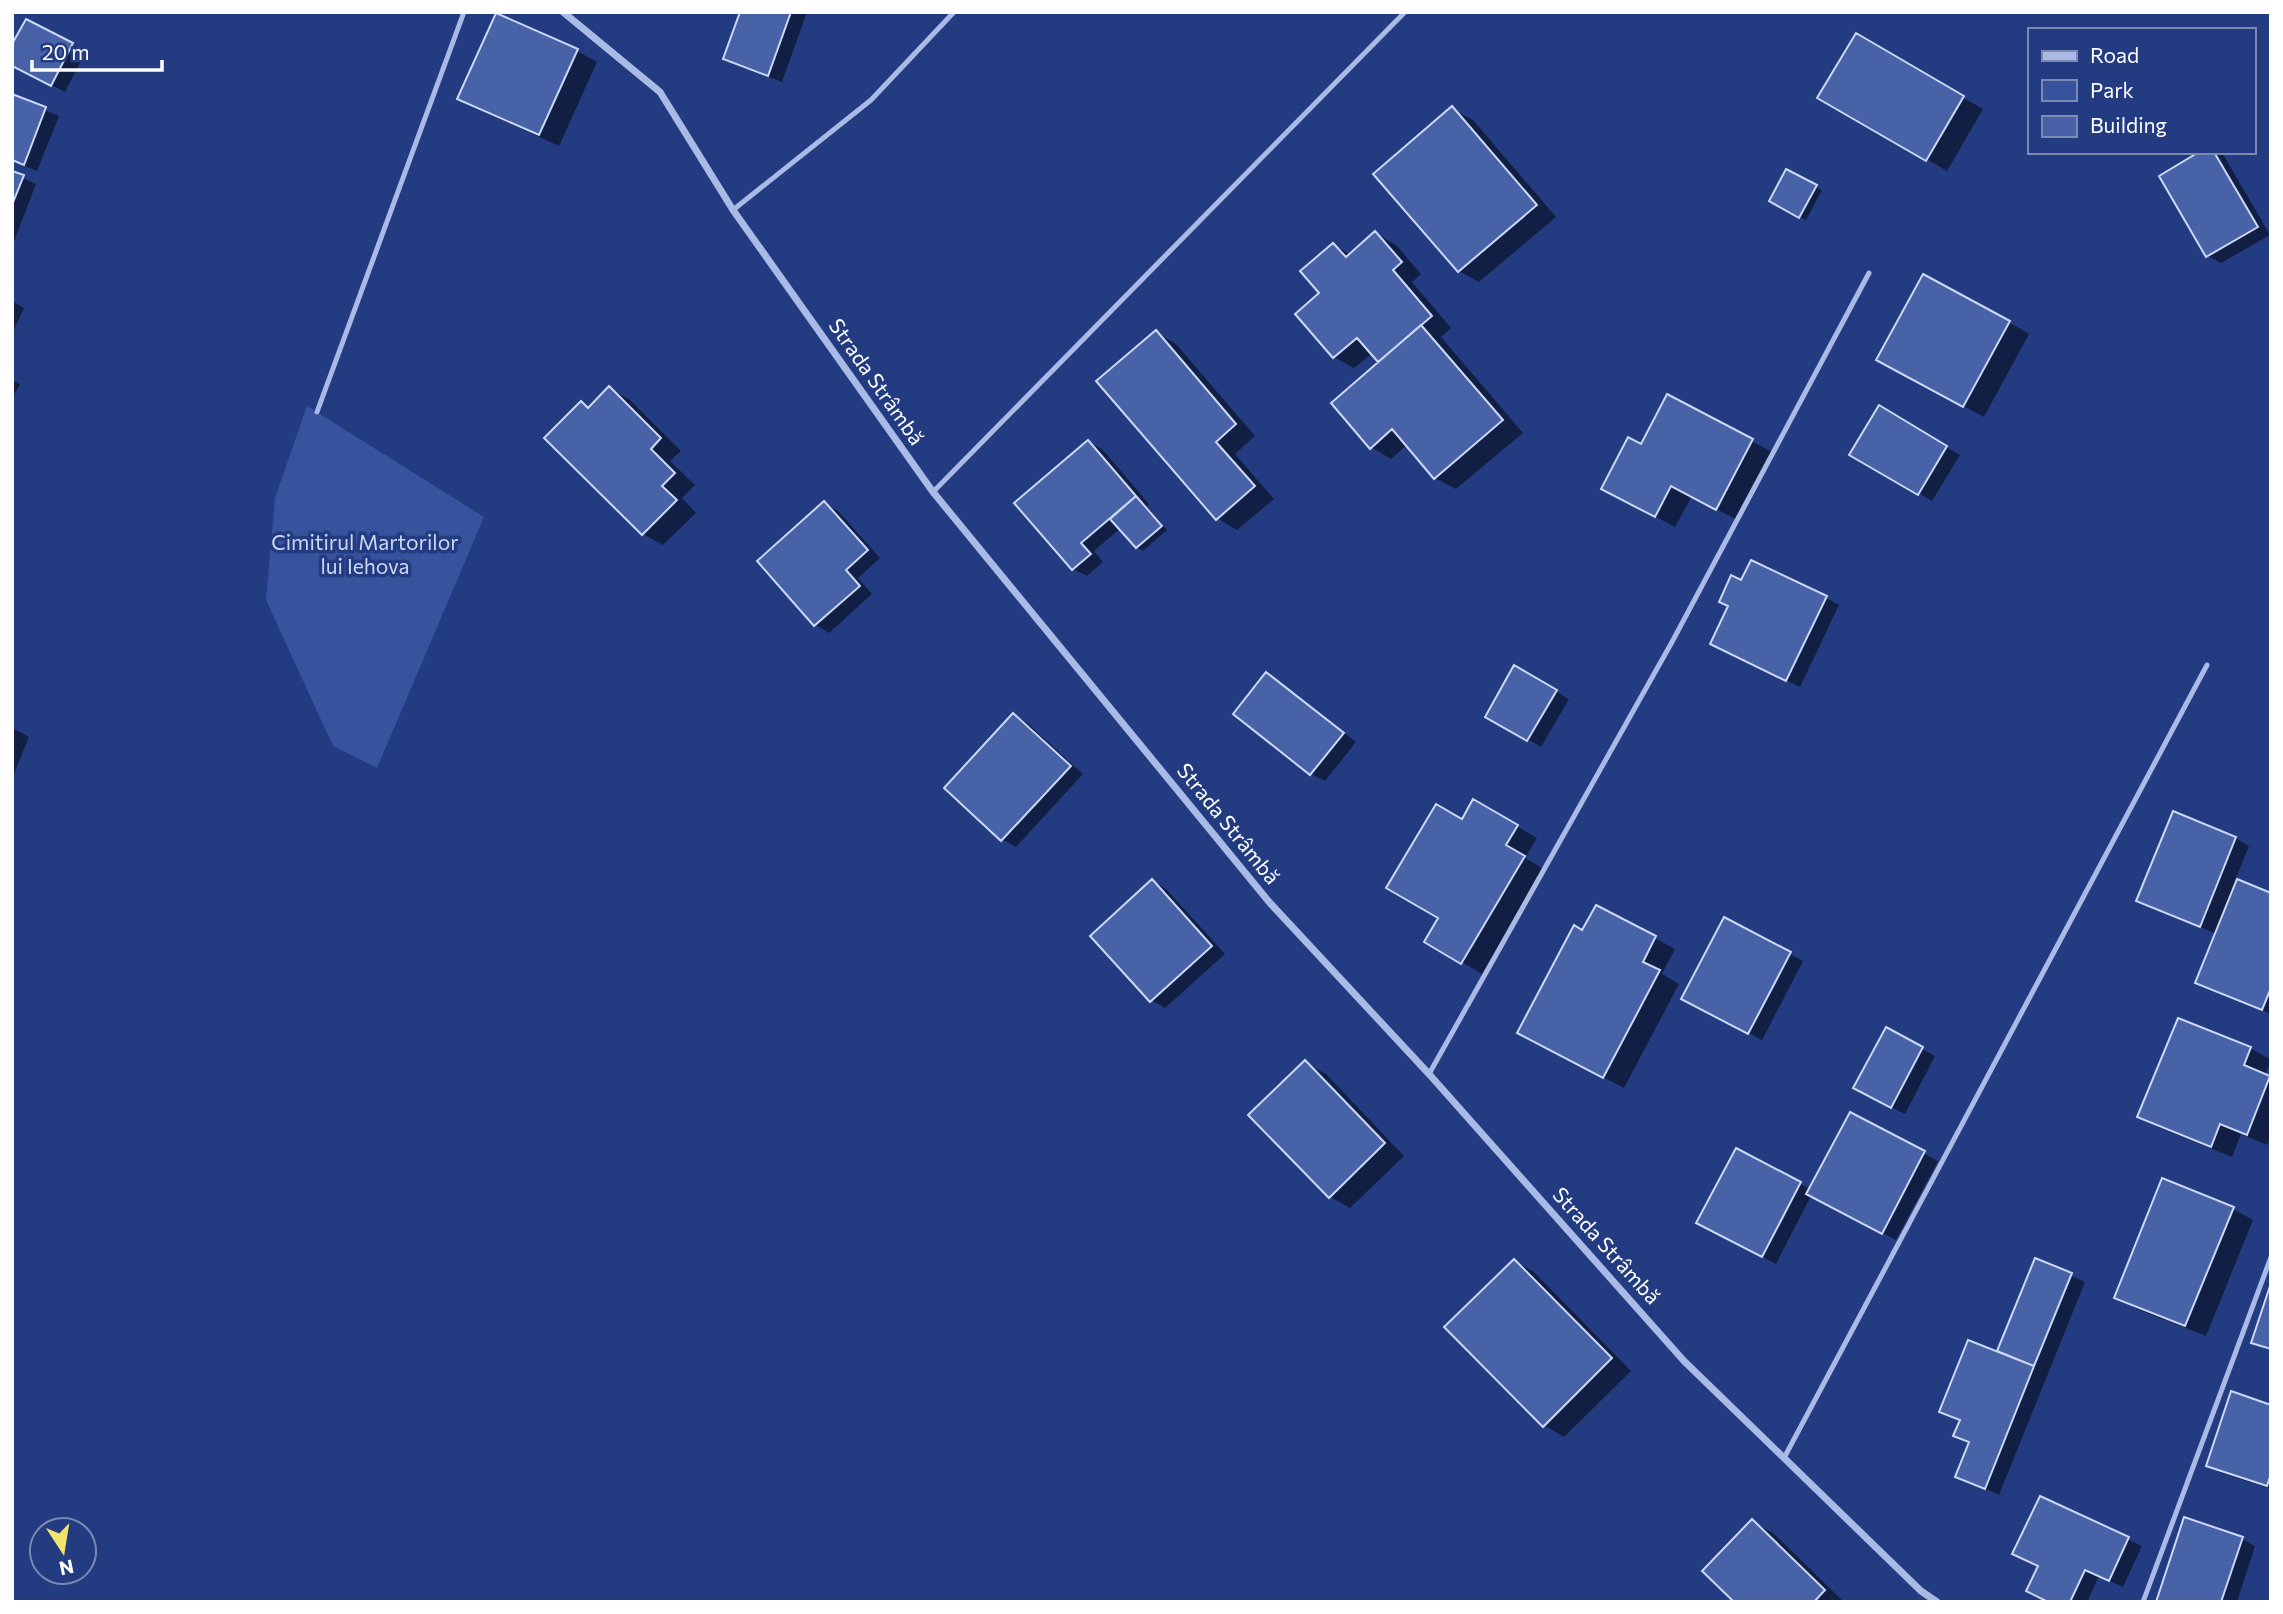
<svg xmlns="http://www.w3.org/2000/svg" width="2283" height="1614" font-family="Commissioner,sans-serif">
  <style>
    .green { fill: #37539e }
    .shadow { fill: #0007 }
    .building { fill: #4762a7; stroke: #ccd8f5; stroke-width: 2 }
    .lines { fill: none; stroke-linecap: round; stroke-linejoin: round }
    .lane { stroke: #a9bae7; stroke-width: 5 }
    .street { stroke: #a9bae7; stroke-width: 7 }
    .labels { text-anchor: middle; stroke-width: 7; stroke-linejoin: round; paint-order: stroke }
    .street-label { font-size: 21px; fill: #fff; stroke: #233b80 }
    .park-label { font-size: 21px; fill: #ccd8f5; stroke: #233b80 }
  </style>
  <rect width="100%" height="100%" fill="#233b80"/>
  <!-- green -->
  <path class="green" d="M 307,406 L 484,517 L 377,768 L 333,746 L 266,600 L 275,498 Z"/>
  <!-- shadow -->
  <path class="shadow" d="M 742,12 L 807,12 L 782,82 L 739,66 L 725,59 Z
    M 1856,36 L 1983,109 L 1947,171 L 1820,97 Z
    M 72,45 L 85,53 L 65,92 L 12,64 Z
    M 577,51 L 597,62 L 559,146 L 480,110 L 459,98 Z
    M 12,96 L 59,116 L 37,171 L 12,161 Z
    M 1452,109 L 1473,120 L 1556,217 L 1479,282 L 1459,271 Z
    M 2203,152 L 2217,152 L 2224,156 L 2270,235 L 2221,263 L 2208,256 Z
    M 1787,172 L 1822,190 L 1806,220 L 1771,200 Z
    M 12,173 L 36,184 L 12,247 Z
    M 1375,233 L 1396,245 L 1421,274 L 1412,282 L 1451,328 L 1441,337 L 1523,433 L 1456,489 L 1435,478 L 1407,445 L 1391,459 L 1371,447 L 1381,362 L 1373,353 L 1354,368 L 1334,357 L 1322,294 L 1334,245 L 1351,255 Z
    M 12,301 L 24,308 L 12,334 Z
    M 2009,322 L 2029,334 L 1984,417 L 1898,371 Z
    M 1156,332 L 1176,344 L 1255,436 L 1235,454 L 1274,499 L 1237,530 L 1217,518 Z
    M 12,380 L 20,384 L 12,399 Z
    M 609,388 L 630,400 L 681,451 L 670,461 L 695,485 L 682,498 L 696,513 L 663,545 L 643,534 L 581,403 L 590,408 Z
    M 1668,397 L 1772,452 L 1737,520 L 1692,496 L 1675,527 L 1623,499 L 1642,446 Z
    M 1879,408 L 1960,455 L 1932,501 L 1852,454 Z
    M 1088,442 L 1102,449 L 1149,504 L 1147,506 L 1167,530 L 1143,551 L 1137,547 L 1121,528 L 1094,551 L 1103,562 L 1087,576 L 1073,569 Z
    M 824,504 L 838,511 L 880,558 L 858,578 L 872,594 L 829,633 L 816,625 L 759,562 Z
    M 1741,582 L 1826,598 L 1839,605 L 1800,687 L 1725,651 Z
    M 1515,667 L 1569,699 L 1541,747 L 1487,716 Z
    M 1267,674 L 1280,682 L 1356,742 L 1325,781 L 1311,774 L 1235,713 Z
    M 1013,715 L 1027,723 L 1083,774 L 1016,847 L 1002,839 Z
    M 12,728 L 29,737 L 12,778 Z
    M 1494,813 L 1537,838 L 1525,858 L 1544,869 L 1482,974 L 1426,941 L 1440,918 L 1463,822 Z
    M 2174,814 L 2236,838 L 2249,846 L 2235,881 L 2271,895 L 2271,1014 L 2197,982 L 2217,934 L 2152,908 L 2139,901 Z
    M 1153,881 L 1166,889 L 1225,954 L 1165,1008 L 1151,1000 Z
    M 1583,933 L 1655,938 L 1675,949 L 1662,974 L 1679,984 L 1624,1088 L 1539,1044 Z
    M 1790,954 L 1803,961 L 1762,1040 L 1696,1006 Z
    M 1886,1029 L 1935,1056 L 1905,1114 L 1869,1095 Z
    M 2250,1048 L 2271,1060 L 2265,1075 L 2271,1078 L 2271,1137 L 2267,1145 L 2241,1134 L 2232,1157 L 2160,1128 L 2140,1116 Z
    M 1306,1063 L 1326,1074 L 1404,1156 L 1350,1208 L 1330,1197 Z
    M 1850,1114 L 1938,1161 L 1896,1240 L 1811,1196 L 1776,1264 L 1712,1230 L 1737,1151 L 1810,1189 Z
    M 2233,1209 L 2253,1220 L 2206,1336 L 2137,1309 L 2116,1297 Z
    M 2036,1260 L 2085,1282 L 1999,1495 L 1957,1476 L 1970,1444 L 1956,1435 L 1961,1422 L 1941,1411 L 1998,1354 Z
    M 1514,1261 L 1534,1272 L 1631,1371 L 1564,1437 L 1544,1425 Z
    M 2271,1406 L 2271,1489 L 2221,1473 L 2208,1465 Z
    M 2041,1498 L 2142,1546 L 2123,1587 L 2099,1576 L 2087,1602 L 2049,1602 L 2039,1567 L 2015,1554 Z
    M 1752,1522 L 1773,1533 L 1844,1602 L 1737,1602 Z
    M 2242,1539 L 2255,1546 L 2237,1602 L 2158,1602 Z"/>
  <!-- building -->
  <path class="building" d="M 740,12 L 791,12 L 768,76 L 723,59 Z
    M 496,13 L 578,49 L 539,135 L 457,99 Z
    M 26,19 L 73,43 L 51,86 L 12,66 L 12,44 Z
    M 1856,33 L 1964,96 L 1926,161 L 1817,98 Z
    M 12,94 L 46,107 L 24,165 L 12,160 Z
    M 1452,106 L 1537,205 L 1458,272 L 1373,174 Z
    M 2199,152 L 2214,152 L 2258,227 L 2206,257 L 2159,176 Z
    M 1786,169 L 1817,185 L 1799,218 L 1769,201 Z
    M 12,171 L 24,175 L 12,205 Z
    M 1375,231 L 1402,262 L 1393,270 L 1432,316 L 1378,362 L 1357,338 L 1333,358 L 1295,314 L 1319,293 L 1300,271 L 1333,243 L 1346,257 Z
    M 1923,274 L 2010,321 L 1963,407 L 1876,360 Z
    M 1421,325 L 1503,420 L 1434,479 L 1392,429 L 1370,449 L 1331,403 Z
    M 1156,330 L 1236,424 L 1216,442 L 1255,486 L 1216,520 L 1096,381 Z
    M 609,386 L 661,438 L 651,449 L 675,473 L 662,486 L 677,500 L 642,535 L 544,438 L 581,401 L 588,408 Z
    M 1667,394 L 1753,439 L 1716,510 L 1671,486 L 1655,517 L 1601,489 L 1628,437 L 1641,444 Z
    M 1879,405 L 1947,446 L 1918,495 L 1849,455 Z
    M 1088,440 L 1136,496 L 1081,543 L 1091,554 L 1072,570 L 1014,503 Z
    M 1136,496 L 1162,526 L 1136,548 L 1110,519 Z
    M 824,501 L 868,550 L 846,570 L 860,586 L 814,626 L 757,561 Z
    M 1751,560 L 1827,596 L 1786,681 L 1710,644 L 1728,606 L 1719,602 L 1731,575 L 1741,580 Z
    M 1514,665 L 1557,690 L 1527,741 L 1485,717 Z
    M 1266,672 L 1344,733 L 1310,775 L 1233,714 Z
    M 1013,713 L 1071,766 L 1001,841 L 944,788 Z
    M 1473,799 L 1518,825 L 1506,845 L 1525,856 L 1461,964 L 1424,942 L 1438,918 L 1386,888 L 1436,804 L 1462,819 Z
    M 2173,811 L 2236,837 L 2200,927 L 2136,901 Z
    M 1152,879 L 1212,946 L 1150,1002 L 1090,936 Z
    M 2237,879 L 2271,893 L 2271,988 L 2262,1010 L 2195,983 Z
    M 1596,905 L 1656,936 L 1643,962 L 1660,970 L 1603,1078 L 1517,1033 L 1574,925 L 1582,930 Z
    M 1724,917 L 1791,952 L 1748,1034 L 1681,999 Z
    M 2178,1018 L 2251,1047 L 2244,1065 L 2270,1076 L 2247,1135 L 2220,1124 L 2211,1147 L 2137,1117 Z
    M 1886,1027 L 1923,1047 L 1891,1108 L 1853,1088 Z
    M 1305,1060 L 1385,1143 L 1329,1198 L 1248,1115 Z
    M 1850,1112 L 1925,1151 L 1882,1234 L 1806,1194 Z
    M 1736,1148 L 1801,1182 L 1762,1257 L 1696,1223 Z
    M 2162,1178 L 2234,1207 L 2185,1326 L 2114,1298 Z
    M 2035,1258 L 2072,1273 L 2034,1366 L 1997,1351 Z
    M 1514,1259 L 1612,1358 L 1543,1427 L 1444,1327 Z
    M 2271,1283 L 2271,1349 L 2251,1343 Z
    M 1968,1340 L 2034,1366 L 1985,1489 L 1955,1477 L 1969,1442 L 1953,1436 L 1960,1420 L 1939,1412 Z
    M 2231,1391 L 2271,1405 L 2271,1474 L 2267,1486 L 2206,1466 Z
    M 2040,1496 L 2129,1537 L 2109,1581 L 2085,1570 L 2070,1602 L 2048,1602 L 2026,1591 L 2038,1566 L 2012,1554 Z
    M 2184,1517 L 2243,1537 L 2221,1602 L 2156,1602 Z
    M 1752,1519 L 1825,1590 L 1814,1602 L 1734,1602 L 1702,1571 Z"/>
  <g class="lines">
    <!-- lane -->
    <path class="lane" d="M 733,210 L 871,100 L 954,12
      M 317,412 L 464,12
      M 933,492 L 1405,12
      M 1429,1074 L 1672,642 L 1869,273
      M 1784,1458 L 2207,665
      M 2143,1602 L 2271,1257"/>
    <!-- street -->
    <path class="street" d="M 563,12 L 660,92 L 733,210 L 933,492 L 1270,903 L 1429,1074 L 1684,1361 L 1921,1591 L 1937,1602"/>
  </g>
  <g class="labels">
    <!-- street labels -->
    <g class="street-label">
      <text transform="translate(876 382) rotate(55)" y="7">Strada Strâmbă</text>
      <text transform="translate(1228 824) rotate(51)" y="7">Strada Strâmbă</text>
      <text transform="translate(1606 1246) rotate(48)" y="7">Strada Strâmbă</text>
    </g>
    <!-- park labels -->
    <g class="park-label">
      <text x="365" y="550">Cimitirul Martorilor<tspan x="365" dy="24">lui Iehova</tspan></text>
    </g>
  </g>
  <!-- border -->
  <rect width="2283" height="1614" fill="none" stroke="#ffffff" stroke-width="28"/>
  <!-- legend -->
  <rect x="2028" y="28" width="228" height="126" fill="#233b80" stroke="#7b89b3" stroke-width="2"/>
  <rect x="2042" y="51" width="35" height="10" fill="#a9bae7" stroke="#7b89b3" stroke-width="2"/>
  <text x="2090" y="63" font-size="21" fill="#ffffff">Road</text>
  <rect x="2042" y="80" width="35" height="21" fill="#37539e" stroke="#7b89b3" stroke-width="2"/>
  <text x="2090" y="98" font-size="21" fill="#ffffff">Park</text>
  <rect x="2042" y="116" width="35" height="21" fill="#4762a7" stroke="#7b89b3" stroke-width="2"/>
  <text x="2090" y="133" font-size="21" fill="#ffffff">Building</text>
  <!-- north arrow -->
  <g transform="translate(63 1551) rotate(168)"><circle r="33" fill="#233b80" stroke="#7b89b3" stroke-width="2"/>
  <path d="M0-5L12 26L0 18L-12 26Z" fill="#f2e36c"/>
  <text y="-10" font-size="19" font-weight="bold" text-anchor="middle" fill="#ffffff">N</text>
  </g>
  <!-- scale -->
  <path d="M32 60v10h130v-10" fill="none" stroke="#ffffff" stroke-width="3.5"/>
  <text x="42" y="60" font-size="21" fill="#ffffff" stroke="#233b80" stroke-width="5" paint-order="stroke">20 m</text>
</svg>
